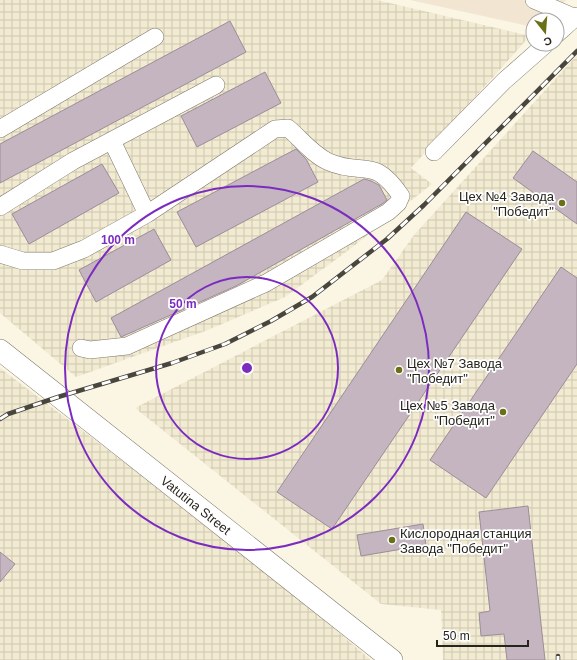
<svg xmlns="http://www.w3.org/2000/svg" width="577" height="660" font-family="Arial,sans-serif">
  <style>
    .industrial { fill: url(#industrial-grid) }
    .education { fill: #f2e6d2 }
    .building { fill: #c5b5c0; stroke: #9c8d97 }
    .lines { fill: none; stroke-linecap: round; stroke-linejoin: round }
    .minor-casing { stroke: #7f7a6b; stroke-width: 18 }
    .major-casing { stroke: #7f7a6b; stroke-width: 22 }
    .minor { stroke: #fff; stroke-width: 17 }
    .major { stroke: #fff; stroke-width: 21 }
    .rail-casing { stroke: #49463d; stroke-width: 4.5 }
    .rail { stroke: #fff; stroke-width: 3; stroke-dasharray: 9; stroke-linecap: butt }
    .ring { fill: none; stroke: #7b2cbf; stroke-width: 2 }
    .poi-dot { fill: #697017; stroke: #fff; stroke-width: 1.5 }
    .labels { text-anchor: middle; stroke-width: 3.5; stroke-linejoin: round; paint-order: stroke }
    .poi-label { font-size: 13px; fill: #26241d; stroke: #fff; text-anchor: end }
    .street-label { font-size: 13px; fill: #26241d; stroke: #fff }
    .centre { fill: #7b2cbf; stroke: #fff; stroke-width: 2 }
    .ring-label { font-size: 12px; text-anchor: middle; font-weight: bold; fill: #7b2cbf; stroke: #fff; stroke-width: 3.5; stroke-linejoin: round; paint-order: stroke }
  </style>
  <defs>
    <pattern id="industrial-grid" width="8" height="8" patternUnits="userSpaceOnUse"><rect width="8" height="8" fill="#f2ead1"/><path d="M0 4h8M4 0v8" fill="none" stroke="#cfc9b3"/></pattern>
  </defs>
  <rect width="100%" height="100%" fill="#fbf5e4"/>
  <!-- industrial -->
  <path class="industrial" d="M 0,0 L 377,0 L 530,36 L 411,168 L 432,184 L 350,249 L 285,297 L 208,330 L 76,377 L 0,313 Z
    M 577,55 L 577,660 L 443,660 L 441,610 L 381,604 L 135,408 L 382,280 L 414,235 Z
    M 0,368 L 257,563 L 371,660 L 0,660 Z"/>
  <!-- education -->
  <path class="education" d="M 410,0 L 566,0 L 549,20 L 533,20 L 533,27 Z"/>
  <!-- building -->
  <path class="building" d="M 230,21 L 246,52 L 0,183 L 0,144 Z
    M 265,72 L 281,103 L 197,147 L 181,116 Z
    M 296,149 L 306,159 L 318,182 L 196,247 L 177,212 Z
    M 533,151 L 577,182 L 577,224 L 513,178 Z
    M 102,164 L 119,193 L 29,244 L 12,214 Z
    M 364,179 L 371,181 L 379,185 L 387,200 L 382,204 L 236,286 L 121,337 L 111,318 Z
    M 466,212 L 522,249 L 332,529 L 277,492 Z
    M 154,229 L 171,260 L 96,302 L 79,270 Z
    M 561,267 L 577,278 L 577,364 L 486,498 L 430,460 Z
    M 528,506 L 545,660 L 507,660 L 504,634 L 481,636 L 479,613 L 490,611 L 479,512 Z
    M 423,524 L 426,545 L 361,556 L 357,535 Z
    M 0,552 L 15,564 L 0,582 Z"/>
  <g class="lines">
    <!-- minor casing -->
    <g class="minor-casing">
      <path id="minor" d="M 534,0 L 576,18
        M 557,34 L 577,16
        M 0,129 L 155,37
        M 112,141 L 147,214
        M 434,152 L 504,81 L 546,44
        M 0,207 L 73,161 L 216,85
        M 0,254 L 23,261 L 53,261 L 84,249 L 147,214 L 275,129 L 288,128 C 301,139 313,155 329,162 C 364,177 373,155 401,196 L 398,203 L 388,212 L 266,283 L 127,346 L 90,350 L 81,348"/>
    </g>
    <!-- major casing -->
    <g class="major-casing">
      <g id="major">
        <path id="s1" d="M 0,350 L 392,660"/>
      </g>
    </g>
    <!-- minor -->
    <use href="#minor" class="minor"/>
    <!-- major -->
    <use href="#major" class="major"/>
    <!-- rail casing -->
    <g class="rail-casing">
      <path id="rail" d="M 0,419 L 8,414 L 58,397 L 172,363 L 225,344 L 271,321 L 312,297 L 387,239 L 424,205 L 577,51
        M 558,656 L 558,660"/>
    </g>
    <!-- rail -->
    <use href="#rail" class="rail"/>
  </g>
  <!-- distance rings -->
  <g class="ring">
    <circle cx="247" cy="368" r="91"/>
    <circle cx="247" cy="368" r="182"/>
  </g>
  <!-- markers -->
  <g class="poi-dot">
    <circle cx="562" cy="203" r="4"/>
    <circle cx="399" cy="370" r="4"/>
    <circle cx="503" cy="412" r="4"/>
    <circle cx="392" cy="540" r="4"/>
  </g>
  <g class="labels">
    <!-- poi labels -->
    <g class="poi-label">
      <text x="554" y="201">Цех №4 Завода<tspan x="554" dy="15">"Победит"</tspan></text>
      <text x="407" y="368" text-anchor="start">Цех №7 Завода<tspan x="407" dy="15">"Победит"</tspan></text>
      <text x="495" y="410">Цех №5 Завода<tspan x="495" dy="15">"Победит"</tspan></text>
      <text x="400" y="538" text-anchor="start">Кислородная станция<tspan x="400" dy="15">Завода "Победит"</tspan></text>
    </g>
    <!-- street labels -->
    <g class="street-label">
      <text dy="5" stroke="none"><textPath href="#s1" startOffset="250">Vatutina Street</textPath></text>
    </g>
  </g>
  <circle cx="247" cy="368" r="6" class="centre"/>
  <g class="ring-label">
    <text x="118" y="244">100 m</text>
    <text x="183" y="308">50 m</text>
  </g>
  <!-- north arrow -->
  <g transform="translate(545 32) rotate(163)"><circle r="19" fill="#ffffff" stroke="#a8a7a5"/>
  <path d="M0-3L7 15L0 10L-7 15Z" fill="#697017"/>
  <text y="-6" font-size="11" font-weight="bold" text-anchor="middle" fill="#26241d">С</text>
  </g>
  <!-- scale -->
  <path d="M437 640v6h91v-6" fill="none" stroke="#26241d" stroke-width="2"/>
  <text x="443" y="640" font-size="12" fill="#26241d" stroke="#ffffff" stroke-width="3" paint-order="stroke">50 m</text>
</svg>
